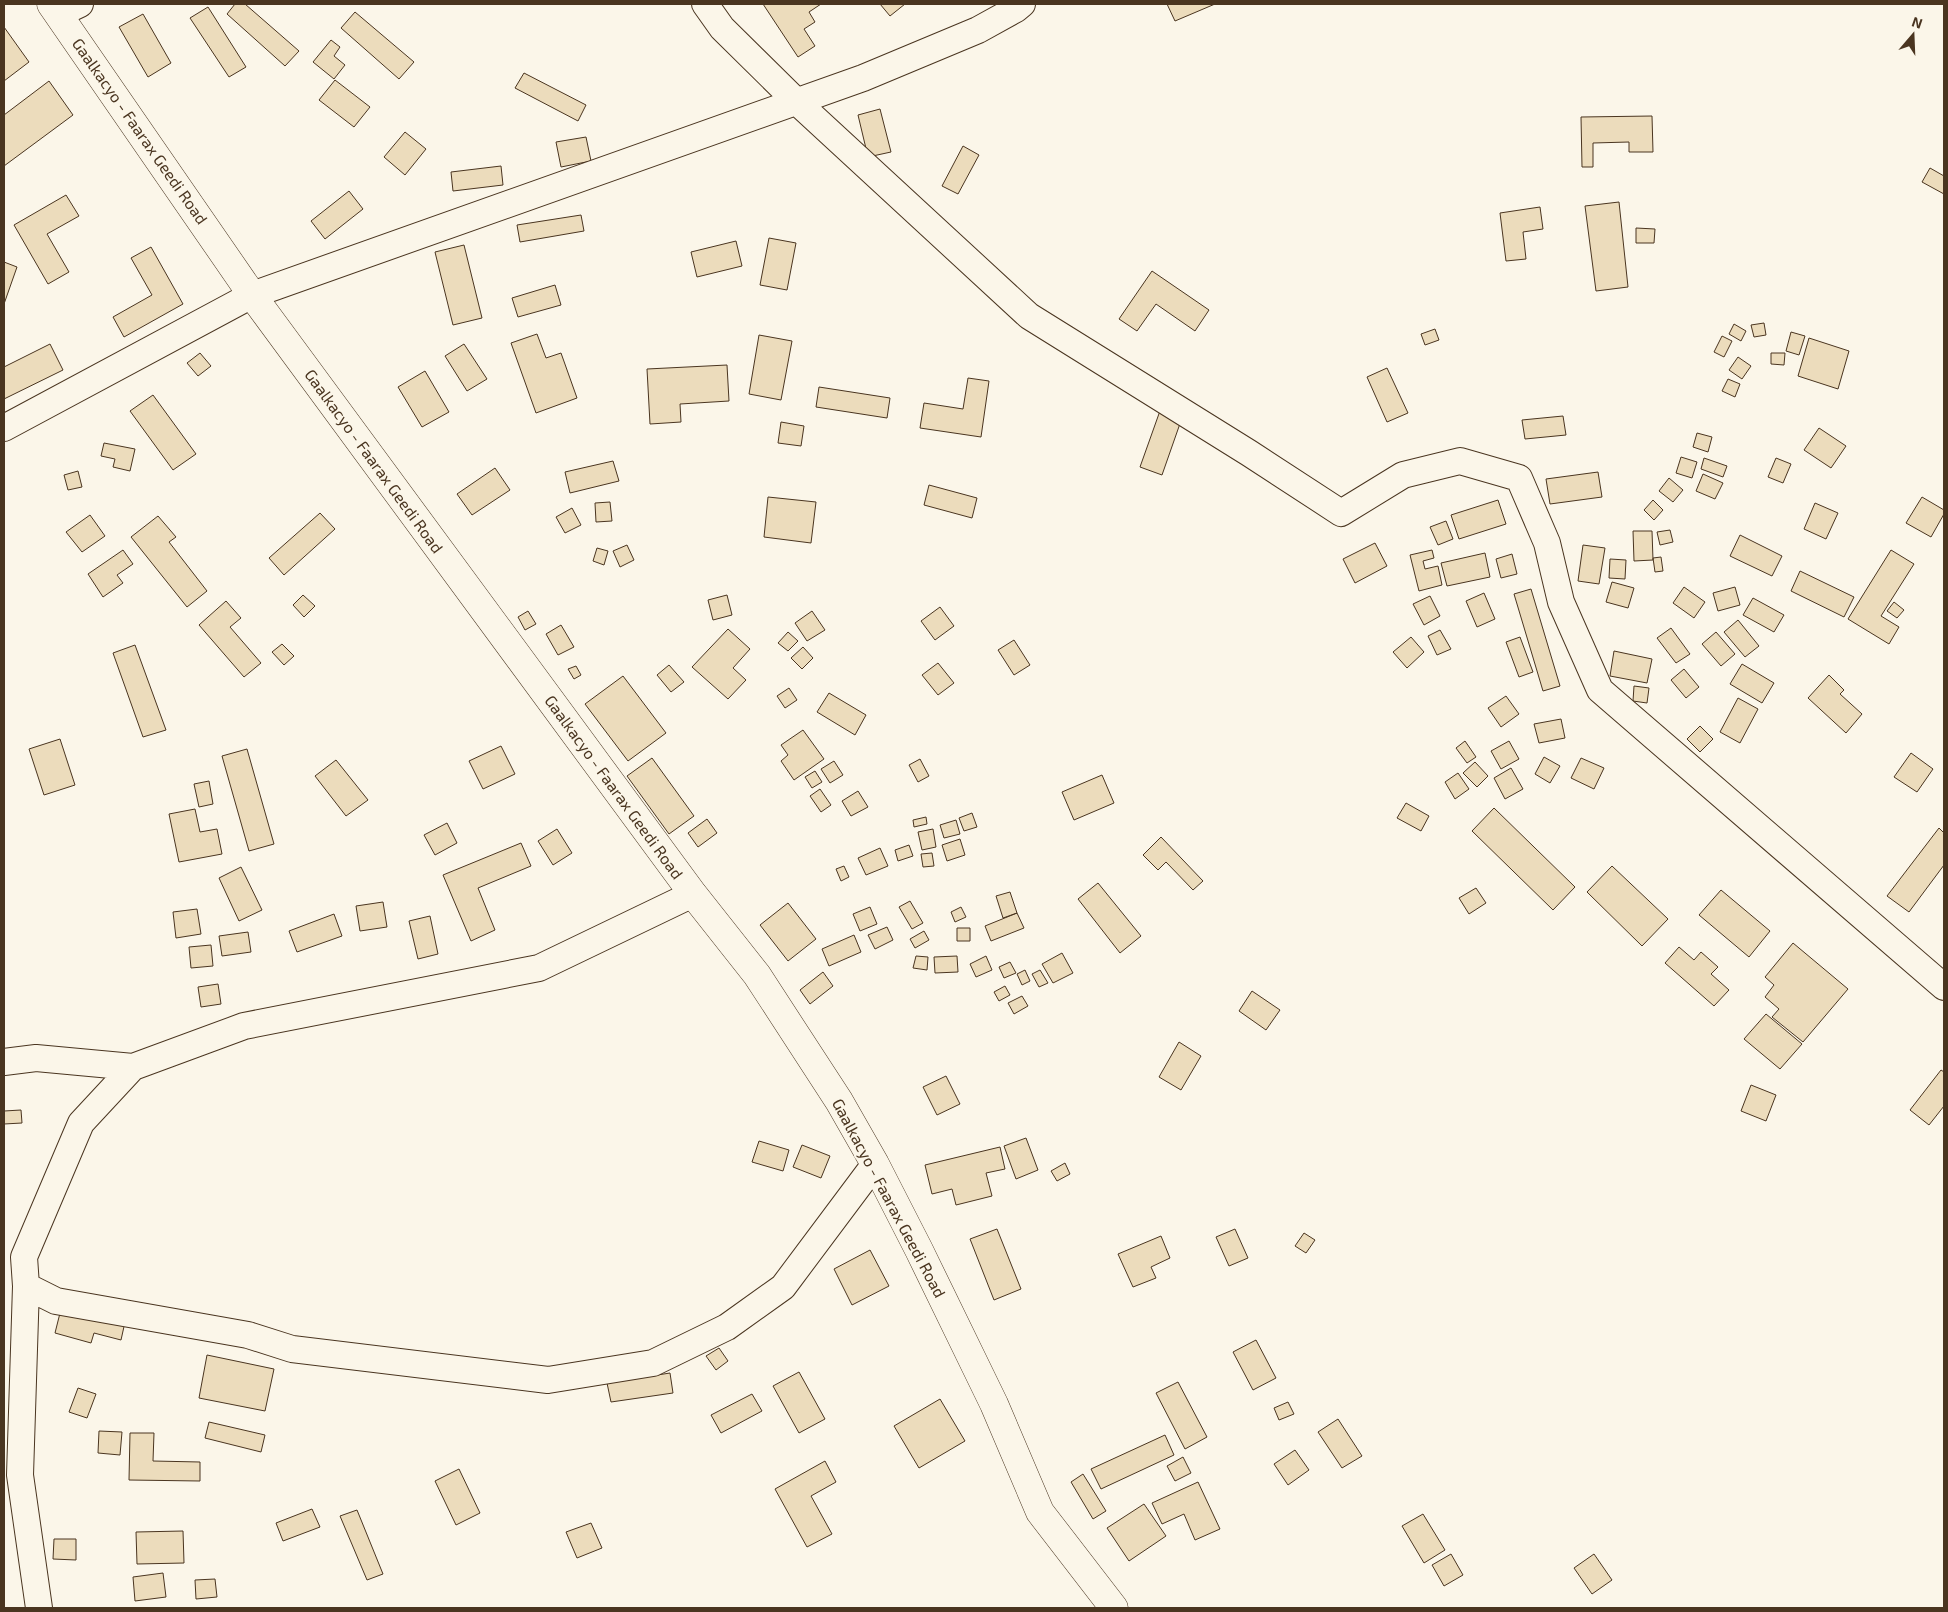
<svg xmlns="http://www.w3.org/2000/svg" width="1948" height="1612" font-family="'Exo 2',sans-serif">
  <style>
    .building { fill: #ecdcbc; stroke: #4a3520 }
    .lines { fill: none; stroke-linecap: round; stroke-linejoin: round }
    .minor-casing { stroke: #4a3520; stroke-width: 28 }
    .secondary-casing { stroke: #4a3520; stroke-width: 29 }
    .minor { stroke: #fbf6e9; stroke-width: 26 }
    .secondary { stroke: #fbf6e9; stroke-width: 28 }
    .labels { text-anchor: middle; stroke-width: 4; stroke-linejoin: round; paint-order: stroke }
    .street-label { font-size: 16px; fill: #4a3520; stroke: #fbf6e9 }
  </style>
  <rect width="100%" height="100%" fill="#fbf6e9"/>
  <!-- building -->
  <path class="building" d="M 235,4 L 245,4 L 299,51 L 285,66 L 227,14 Z
    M 763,4 L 821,4 L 809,12 L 815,22 L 804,29 L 815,46 L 798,57 Z
    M 880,4 L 905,4 L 890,16 Z
    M 1167,4 L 1215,4 L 1175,21 Z
    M 208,7 L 246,67 L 229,77 L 190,18 Z
    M 355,12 L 414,62 L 399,79 L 341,28 Z
    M 143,14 L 171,63 L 148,77 L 119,27 Z
    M 4,27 L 29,62 L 4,81 Z
    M 331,40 L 340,47 L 334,56 L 345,65 L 334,79 L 313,62 Z
    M 524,73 L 586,105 L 578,121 L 515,88 Z
    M 335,80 L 370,107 L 354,127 L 319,100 Z
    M 49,81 L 73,115 L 4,166 L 4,115 Z
    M 880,109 L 891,152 L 868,157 L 858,115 Z
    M 1652,116 L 1653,152 L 1629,152 L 1629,142 L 1593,143 L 1593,167 L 1582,167 L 1581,117 Z
    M 405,132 L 426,149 L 405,175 L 384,157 Z
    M 586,137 L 591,161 L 561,167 L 556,142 Z
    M 963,146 L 979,155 L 958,194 L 942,186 Z
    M 501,166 L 503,185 L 453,191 L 451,172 Z
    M 1930,168 L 1944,176 L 1944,194 L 1922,182 Z
    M 349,191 L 363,209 L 325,239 L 311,221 Z
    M 66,195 L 79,216 L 47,234 L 69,272 L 48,284 L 14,225 Z
    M 1619,202 L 1628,287 L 1596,291 L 1585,206 Z
    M 1540,207 L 1543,229 L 1523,232 L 1526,259 L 1506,261 L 1500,213 Z
    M 581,215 L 584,231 L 520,242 L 517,225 Z
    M 1636,228 L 1655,229 L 1654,243 L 1636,243 Z
    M 769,238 L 796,243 L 787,290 L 760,285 Z
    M 736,241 L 742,266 L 697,277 L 691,252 Z
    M 464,245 L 482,318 L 453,325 L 435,252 Z
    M 151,247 L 183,304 L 124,337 L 113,317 L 152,295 L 131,258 Z
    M 4,262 L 17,267 L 4,304 Z
    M 1152,271 L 1209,310 L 1195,331 L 1156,304 L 1137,331 L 1119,319 Z
    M 555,285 L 561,305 L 518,317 L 512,298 Z
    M 1764,323 L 1766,335 L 1754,337 L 1751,325 Z
    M 1734,324 L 1746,331 L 1741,341 L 1729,334 Z
    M 1435,329 L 1439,340 L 1425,345 L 1421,334 Z
    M 1791,332 L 1805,336 L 1799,355 L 1786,351 Z
    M 537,334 L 546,358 L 561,353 L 577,398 L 536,413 L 511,343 Z
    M 759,335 L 792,341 L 781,400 L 749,394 Z
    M 1722,336 L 1732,341 L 1724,357 L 1714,352 Z
    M 1809,338 L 1849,351 L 1838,389 L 1798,376 Z
    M 50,344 L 63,370 L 4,399 L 4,367 Z
    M 464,344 L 487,379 L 467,391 L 445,356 Z
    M 200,353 L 211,366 L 198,376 L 187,363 Z
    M 1771,353 L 1785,353 L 1784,365 L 1771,364 Z
    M 1738,357 L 1751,366 L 1742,379 L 1729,370 Z
    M 727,365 L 729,401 L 680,404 L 681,422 L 650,424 L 647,369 Z
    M 1387,368 L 1408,413 L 1387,422 L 1367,377 Z
    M 425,371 L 449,412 L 422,427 L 398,387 Z
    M 968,378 L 989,381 L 981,437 L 920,428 L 924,403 L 963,409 Z
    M 1728,379 L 1740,384 L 1735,397 L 1722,391 Z
    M 819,387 L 890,398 L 887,418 L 816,407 Z
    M 153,395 L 196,454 L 173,470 L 130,411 Z
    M 1161,408 L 1183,415 L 1162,475 L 1140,467 Z
    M 1563,416 L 1566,435 L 1525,439 L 1522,420 Z
    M 781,422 L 804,426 L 801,446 L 778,443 Z
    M 1819,428 L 1846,446 L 1831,468 L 1804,450 Z
    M 1697,433 L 1712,437 L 1708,452 L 1693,447 Z
    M 104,443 L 135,449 L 130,471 L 113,467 L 115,459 L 101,456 Z
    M 1681,457 L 1697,462 L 1692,478 L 1676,473 Z
    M 1704,458 L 1727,466 L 1723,477 L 1701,469 Z
    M 1776,458 L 1791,464 L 1783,483 L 1768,477 Z
    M 613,461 L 619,481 L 570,493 L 565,472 Z
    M 495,468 L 510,490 L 472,515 L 457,494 Z
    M 78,471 L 82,487 L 68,490 L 64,475 Z
    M 1598,472 L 1602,497 L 1550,504 L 1546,479 Z
    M 1703,474 L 1723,483 L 1715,499 L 1696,491 Z
    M 1669,478 L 1683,490 L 1673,502 L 1659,491 Z
    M 929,485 L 977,498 L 972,518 L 924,505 Z
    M 768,497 L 816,502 L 811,543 L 764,537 Z
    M 1922,497 L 1944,510 L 1944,514 L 1931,537 L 1906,523 Z
    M 1498,500 L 1506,524 L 1459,539 L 1451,515 Z
    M 1653,500 L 1663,510 L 1654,520 L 1644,510 Z
    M 610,502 L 612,521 L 596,522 L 595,503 Z
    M 1815,503 L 1838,513 L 1826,539 L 1804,529 Z
    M 572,508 L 581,525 L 565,533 L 556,517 Z
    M 320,513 L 335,529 L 284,575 L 269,558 Z
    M 90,515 L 105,536 L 82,552 L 66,532 Z
    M 158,516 L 176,537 L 169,542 L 207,591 L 187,607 L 131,537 Z
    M 1446,521 L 1453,539 L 1438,545 L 1430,527 Z
    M 1670,530 L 1673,542 L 1660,545 L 1657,532 Z
    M 1633,531 L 1652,531 L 1653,560 L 1634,561 Z
    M 1740,535 L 1782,556 L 1772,576 L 1730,556 Z
    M 1375,543 L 1387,566 L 1355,583 L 1343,559 Z
    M 627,545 L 634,560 L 620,567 L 613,551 Z
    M 1583,545 L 1605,548 L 1599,584 L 1578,581 Z
    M 597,548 L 608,551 L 604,565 L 593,561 Z
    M 123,550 L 133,564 L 117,575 L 123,583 L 103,597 L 88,574 Z
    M 1432,550 L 1434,558 L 1423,561 L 1425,569 L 1438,566 L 1442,585 L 1419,591 L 1410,555 Z
    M 1891,550 L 1914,564 L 1881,616 L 1899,627 L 1889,644 L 1848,619 Z
    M 1485,553 L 1490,577 L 1447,586 L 1441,563 Z
    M 1512,554 L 1517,574 L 1501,578 L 1496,559 Z
    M 1661,557 L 1663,571 L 1655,572 L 1653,558 Z
    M 1610,559 L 1626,560 L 1625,579 L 1609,578 Z
    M 1800,571 L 1854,597 L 1844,617 L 1791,591 Z
    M 1612,582 L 1634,588 L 1628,608 L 1606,602 Z
    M 1684,587 L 1705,602 L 1694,618 L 1673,603 Z
    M 1735,587 L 1740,605 L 1718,611 L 1713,593 Z
    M 1531,589 L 1560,686 L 1543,691 L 1514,594 Z
    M 1484,593 L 1495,619 L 1477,627 L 1466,601 Z
    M 303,595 L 315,606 L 304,617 L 293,605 Z
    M 727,595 L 732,615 L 713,620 L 708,600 Z
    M 1430,596 L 1440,616 L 1424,625 L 1413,604 Z
    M 1753,598 L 1784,615 L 1774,632 L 1743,615 Z
    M 226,601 L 241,618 L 230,627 L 261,663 L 244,677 L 199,625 Z
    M 1894,602 L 1904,610 L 1897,618 L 1887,611 Z
    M 940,607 L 954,626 L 935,640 L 921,621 Z
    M 528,611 L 536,624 L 525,630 L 518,617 Z
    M 812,611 L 825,630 L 807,641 L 795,623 Z
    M 1738,620 L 1759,646 L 1745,657 L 1724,632 Z
    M 561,625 L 574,647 L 558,655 L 546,634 Z
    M 1671,628 L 1690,654 L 1676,663 L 1657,638 Z
    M 728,629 L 750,649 L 733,668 L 746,680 L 728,699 L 692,667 Z
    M 1440,630 L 1451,649 L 1437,655 L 1428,636 Z
    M 788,632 L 798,641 L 788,651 L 778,643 Z
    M 1716,632 L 1735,654 L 1721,666 L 1702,644 Z
    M 1411,637 L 1424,652 L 1407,668 L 1393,652 Z
    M 1520,637 L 1533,672 L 1519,677 L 1506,642 Z
    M 1014,640 L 1030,665 L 1014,675 L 998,650 Z
    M 282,644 L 294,656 L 284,665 L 272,652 Z
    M 135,645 L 166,730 L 143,737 L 113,653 Z
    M 803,647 L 813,658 L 802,669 L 791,658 Z
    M 1614,651 L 1652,659 L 1647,683 L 1610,676 Z
    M 938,663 L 954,683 L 938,695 L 922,675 Z
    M 1742,664 L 1774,683 L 1762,703 L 1730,684 Z
    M 669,665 L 684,682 L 671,692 L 657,675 Z
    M 576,666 L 581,675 L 574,679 L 568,669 Z
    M 1684,669 L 1699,687 L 1686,698 L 1671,680 Z
    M 1829,675 L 1844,690 L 1840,694 L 1862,714 L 1846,733 L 1808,698 Z
    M 623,676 L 666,733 L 628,761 L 585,704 Z
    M 1634,686 L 1649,688 L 1647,703 L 1633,701 Z
    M 789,688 L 797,700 L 785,708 L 777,696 Z
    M 829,693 L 866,715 L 855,735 L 817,712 Z
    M 1506,696 L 1519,714 L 1501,727 L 1488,708 Z
    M 1738,698 L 1758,709 L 1740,743 L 1720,732 Z
    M 1561,719 L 1565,738 L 1539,743 L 1534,724 Z
    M 1700,726 L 1713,739 L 1700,752 L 1687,739 Z
    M 803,730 L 824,759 L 794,780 L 781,761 L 788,755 L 781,745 Z
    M 60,739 L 75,785 L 44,795 L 29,749 Z
    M 1465,741 L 1476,757 L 1467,763 L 1456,748 Z
    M 1509,741 L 1519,759 L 1501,769 L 1491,751 Z
    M 501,746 L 515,774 L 483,789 L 469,761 Z
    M 247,749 L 274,844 L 249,851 L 222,756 Z
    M 1911,753 L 1933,769 L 1917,792 L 1894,777 Z
    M 1544,757 L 1560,766 L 1550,783 L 1535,774 Z
    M 652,758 L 694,816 L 669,834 L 627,776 Z
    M 1581,758 L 1604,768 L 1594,789 L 1571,778 Z
    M 920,759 L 929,776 L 918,782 L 909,765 Z
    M 336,760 L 368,800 L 346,816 L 315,776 Z
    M 834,761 L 843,775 L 830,783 L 821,769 Z
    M 1475,762 L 1488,776 L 1477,787 L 1463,773 Z
    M 1511,768 L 1523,789 L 1505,799 L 1494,778 Z
    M 815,771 L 822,782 L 812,788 L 805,777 Z
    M 1458,773 L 1469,789 L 1455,799 L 1445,782 Z
    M 1102,775 L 1114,803 L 1074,820 L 1062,792 Z
    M 209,781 L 213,804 L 199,807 L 194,784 Z
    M 820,789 L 831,805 L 821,812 L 810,796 Z
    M 858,791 L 868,807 L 851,816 L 842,801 Z
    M 1406,803 L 1429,816 L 1421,831 L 1397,818 Z
    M 1494,808 L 1575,887 L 1553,910 L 1472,831 Z
    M 195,809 L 200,832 L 217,829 L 222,854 L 179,862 L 169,814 Z
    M 972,813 L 977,827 L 964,831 L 959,818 Z
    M 926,817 L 927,824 L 914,827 L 913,820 Z
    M 707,819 L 717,833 L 698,847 L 688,833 Z
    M 956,820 L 960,834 L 944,838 L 940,825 Z
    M 447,823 L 457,843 L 435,855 L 424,835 Z
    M 1939,828 L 1944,833 L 1944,865 L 1909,912 L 1887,896 Z
    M 557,829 L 572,853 L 553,865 L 538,841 Z
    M 933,829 L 936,847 L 922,850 L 918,832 Z
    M 1161,837 L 1203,881 L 1193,890 L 1166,862 L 1158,870 L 1143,855 Z
    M 960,839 L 965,855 L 947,861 L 942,845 Z
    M 521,843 L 531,866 L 478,888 L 495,930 L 471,941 L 443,875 Z
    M 909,845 L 913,856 L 898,861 L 895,850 Z
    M 880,848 L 888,866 L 866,875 L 858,858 Z
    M 932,853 L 934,866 L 923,867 L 921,854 Z
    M 844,866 L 849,877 L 841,881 L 836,869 Z
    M 1612,866 L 1668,919 L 1642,946 L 1587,892 Z
    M 241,867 L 262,910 L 239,921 L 219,878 Z
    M 1098,883 L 1141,936 L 1120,953 L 1078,899 Z
    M 1476,888 L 1486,903 L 1469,914 L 1459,898 Z
    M 1721,890 L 1770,931 L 1749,957 L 1699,915 Z
    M 1010,892 L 1017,913 L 1003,918 L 996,896 Z
    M 910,901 L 923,923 L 912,929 L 899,907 Z
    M 383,902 L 387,927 L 360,931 L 356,906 Z
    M 788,903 L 816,939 L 788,961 L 760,925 Z
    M 870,907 L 877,924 L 860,931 L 853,914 Z
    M 961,907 L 966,917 L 955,922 L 951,912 Z
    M 197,909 L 201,934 L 176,938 L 173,912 Z
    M 1017,913 L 1024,928 L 991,941 L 985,926 Z
    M 334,914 L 342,936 L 297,952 L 289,931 Z
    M 430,916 L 438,954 L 418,959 L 409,921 Z
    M 887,927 L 893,940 L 875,949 L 868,935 Z
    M 957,928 L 970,928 L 970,941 L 957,941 Z
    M 924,931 L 929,940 L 915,948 L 910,939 Z
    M 248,932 L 251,952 L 222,956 L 219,936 Z
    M 854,935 L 861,952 L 829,966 L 822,949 Z
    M 1793,943 L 1848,989 L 1803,1042 L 1772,1017 L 1779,1009 L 1765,997 L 1774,985 L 1765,977 Z
    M 211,945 L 213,966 L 191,968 L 189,947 Z
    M 1679,947 L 1694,960 L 1701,952 L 1718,967 L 1711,974 L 1729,990 L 1714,1006 L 1665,963 Z
    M 1062,953 L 1073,973 L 1053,983 L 1042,964 Z
    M 916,956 L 928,957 L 927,970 L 913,968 Z
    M 957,956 L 958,972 L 935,973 L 934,957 Z
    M 986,956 L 992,970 L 976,977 L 970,964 Z
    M 1010,962 L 1016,973 L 1004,978 L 999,967 Z
    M 1025,970 L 1030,981 L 1022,985 L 1017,974 Z
    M 1040,970 L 1048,983 L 1039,987 L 1032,974 Z
    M 823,972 L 833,986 L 810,1004 L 800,990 Z
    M 218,984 L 221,1004 L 201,1007 L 198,987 Z
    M 1005,986 L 1010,995 L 999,1001 L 994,992 Z
    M 1252,991 L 1280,1010 L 1266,1030 L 1239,1011 Z
    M 1022,996 L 1028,1006 L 1014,1014 L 1008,1003 Z
    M 1766,1014 L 1802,1044 L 1780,1069 L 1744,1039 Z
    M 1179,1042 L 1201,1056 L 1181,1090 L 1159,1077 Z
    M 1941,1070 L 1944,1072 L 1944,1106 L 1929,1125 L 1910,1110 Z
    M 946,1076 L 960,1104 L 937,1115 L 923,1087 Z
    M 1751,1085 L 1776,1095 L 1766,1121 L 1741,1111 Z
    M 21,1110 L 22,1123 L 4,1124 L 4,1111 Z
    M 1026,1138 L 1038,1170 L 1016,1179 L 1004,1146 Z
    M 759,1141 L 789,1150 L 783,1171 L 752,1162 Z
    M 802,1145 L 830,1156 L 821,1178 L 793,1167 Z
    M 1000,1147 L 1005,1169 L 986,1173 L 992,1196 L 956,1205 L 952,1189 L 932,1194 L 925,1165 Z
    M 1065,1163 L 1070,1174 L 1057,1181 L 1051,1171 Z
    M 997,1229 L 1021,1289 L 994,1300 L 970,1239 Z
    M 1235,1229 L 1248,1258 L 1229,1266 L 1216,1237 Z
    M 1304,1233 L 1315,1240 L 1306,1253 L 1295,1246 Z
    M 1161,1236 L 1170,1258 L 1151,1267 L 1156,1278 L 1133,1287 L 1118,1254 Z
    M 870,1250 L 889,1286 L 852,1305 L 834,1269 Z
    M 62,1305 L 125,1322 L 121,1340 L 94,1333 L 91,1343 L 55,1333 Z
    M 1256,1340 L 1276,1378 L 1253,1390 L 1233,1352 Z
    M 719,1348 L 728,1361 L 716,1370 L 706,1356 Z
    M 207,1355 L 274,1369 L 265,1411 L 199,1398 Z
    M 799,1372 L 825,1419 L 799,1433 L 773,1386 Z
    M 670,1373 L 673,1393 L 611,1402 L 607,1383 Z
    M 1178,1382 L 1207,1437 L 1185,1449 L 1156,1393 Z
    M 78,1388 L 96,1394 L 87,1418 L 69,1412 Z
    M 752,1394 L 762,1411 L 721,1433 L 711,1415 Z
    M 940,1399 L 965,1441 L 919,1468 L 894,1426 Z
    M 1288,1402 L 1294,1414 L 1279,1420 L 1274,1408 Z
    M 1338,1419 L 1362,1456 L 1342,1468 L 1318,1432 Z
    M 209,1422 L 265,1435 L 261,1452 L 205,1438 Z
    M 99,1431 L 122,1432 L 120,1455 L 98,1453 Z
    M 130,1433 L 154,1433 L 153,1461 L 200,1462 L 200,1481 L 129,1480 Z
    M 1165,1435 L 1174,1455 L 1101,1489 L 1091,1469 Z
    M 1295,1450 L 1309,1470 L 1288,1485 L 1274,1464 Z
    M 1183,1457 L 1191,1473 L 1175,1481 L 1167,1466 Z
    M 825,1461 L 836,1482 L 811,1496 L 832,1534 L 807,1547 L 775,1489 Z
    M 459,1469 L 480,1513 L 456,1525 L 435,1481 Z
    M 1083,1474 L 1106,1511 L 1093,1519 L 1071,1482 Z
    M 1198,1482 L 1220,1529 L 1195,1540 L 1184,1514 L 1162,1524 L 1152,1503 Z
    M 1144,1504 L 1166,1536 L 1129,1561 L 1107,1528 Z
    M 312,1509 L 320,1527 L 283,1541 L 276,1523 Z
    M 357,1510 L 383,1574 L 367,1580 L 340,1516 Z
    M 1423,1514 L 1445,1550 L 1424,1563 L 1402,1526 Z
    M 591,1523 L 602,1548 L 577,1558 L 566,1532 Z
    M 183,1531 L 184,1563 L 137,1564 L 136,1532 Z
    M 54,1539 L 76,1539 L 76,1560 L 53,1559 Z
    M 1451,1554 L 1463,1575 L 1444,1586 L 1432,1565 Z
    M 1594,1554 L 1612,1580 L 1592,1594 L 1574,1568 Z
    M 163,1573 L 166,1597 L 135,1601 L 133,1577 Z
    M 215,1579 L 217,1597 L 196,1599 L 195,1580 Z"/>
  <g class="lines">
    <!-- minor casing -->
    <g class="minor-casing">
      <path id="minor" d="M 705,4 L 722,28 L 797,102 L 1029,316 L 1249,453 L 1341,513 L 1403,475 L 1460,461 L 1519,478 L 1547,543 L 1561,602 L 1600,690 L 1944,987
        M 59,14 L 80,4
        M 4,428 L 252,295 L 863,78 L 978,30 L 1016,9 L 1022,4
        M 4,1062 L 36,1058 L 133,1067 L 244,1026 L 539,968 L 693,894
        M 133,1067 L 81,1123 L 24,1257 L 26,1286 L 56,1301 L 248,1335 L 292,1349 L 548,1380 L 653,1363 L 727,1327 L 783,1287 L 875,1164
        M 26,1286 L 20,1475 L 39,1608"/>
    </g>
    <!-- secondary casing -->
    <g class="secondary-casing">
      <path id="secondary" d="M 51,4 L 252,295 L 693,894 L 757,975 L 839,1101 L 875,1164 L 919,1250 L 994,1404 L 1040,1512 L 1114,1608"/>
    </g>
    <!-- minor -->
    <use href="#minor" class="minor"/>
    <!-- secondary -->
    <use href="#secondary" class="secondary"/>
  </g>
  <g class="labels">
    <!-- street labels -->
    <g class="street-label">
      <text transform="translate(140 131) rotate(55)" y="6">Gaalkacyo - Faarax Geedi Road</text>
      <text transform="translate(374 461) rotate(54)" y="6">Gaalkacyo - Faarax Geedi Road</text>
      <text transform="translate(614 787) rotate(54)" y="6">Gaalkacyo - Faarax Geedi Road</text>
      <text transform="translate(889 1198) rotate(62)" y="6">Gaalkacyo - Faarax Geedi Road</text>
    </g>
  </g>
  <!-- border -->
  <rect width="1948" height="1612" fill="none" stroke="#4a3520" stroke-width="10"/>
  <!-- north arrow -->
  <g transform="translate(1913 35) rotate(19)" stroke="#fbf6e9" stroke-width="4" paint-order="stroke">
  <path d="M0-4L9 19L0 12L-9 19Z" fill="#4a3520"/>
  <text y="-8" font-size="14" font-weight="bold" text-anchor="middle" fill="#4a3520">N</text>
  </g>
</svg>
